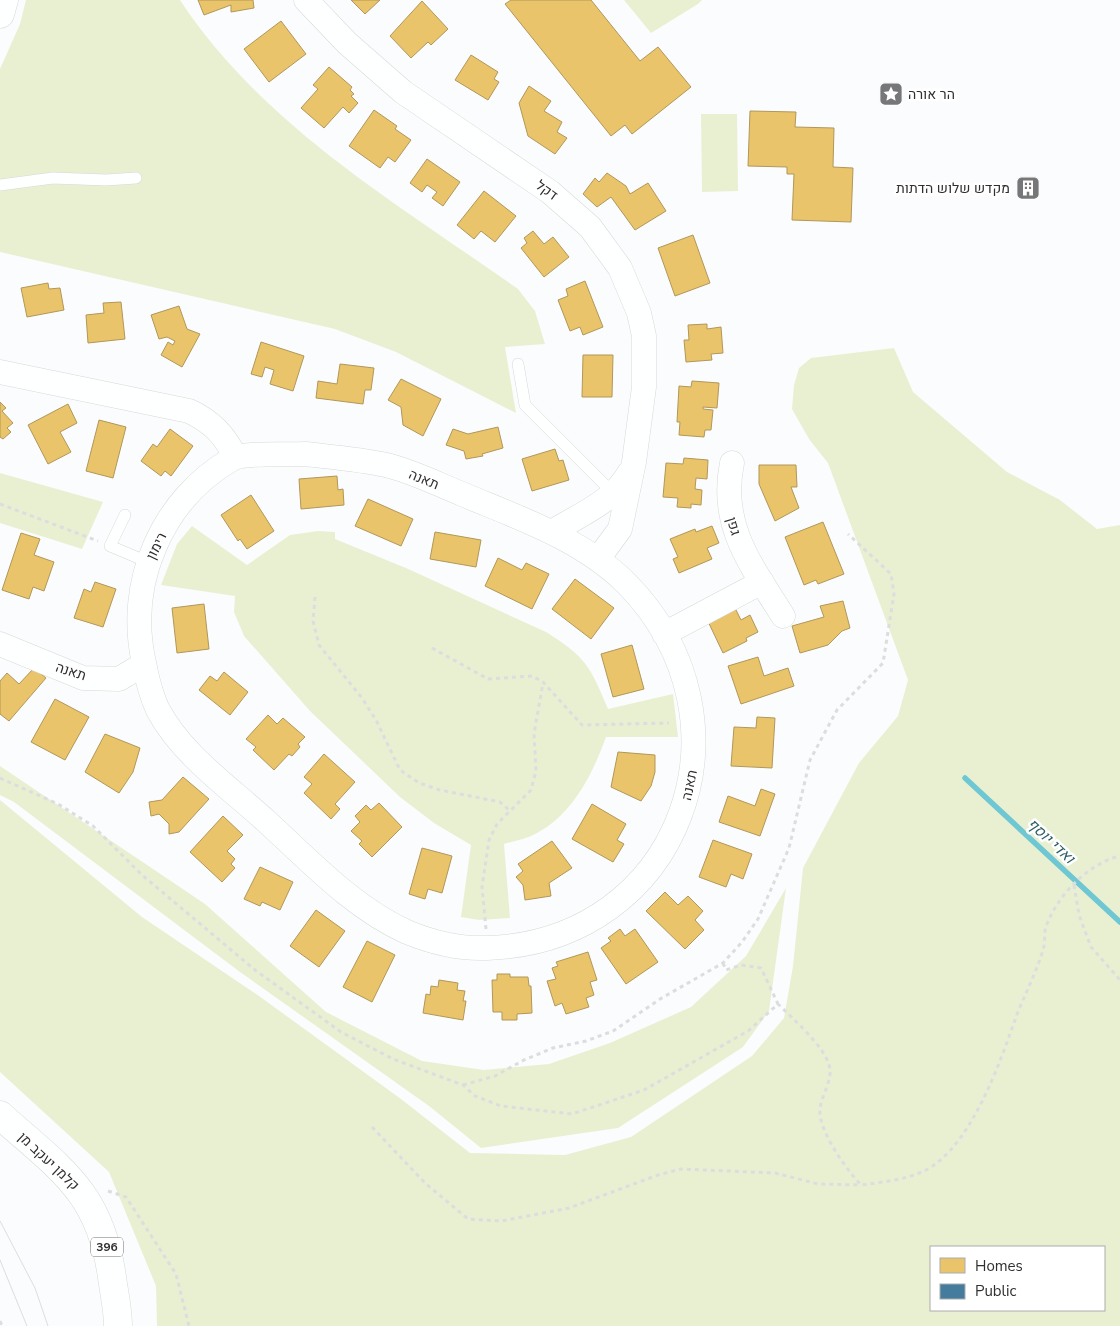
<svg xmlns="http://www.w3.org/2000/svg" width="1120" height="1326" font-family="'Nunito Sans',Heebo,sans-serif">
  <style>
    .green { fill: #e9f0d2; fill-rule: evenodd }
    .homes { fill: #e9c46a; stroke: #b19759 }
    .public { fill: #457b9d; stroke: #3e647c }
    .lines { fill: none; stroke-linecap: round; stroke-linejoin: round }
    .stream { stroke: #6ec7d2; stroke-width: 5.5 }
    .lane-casing { stroke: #d7d8d9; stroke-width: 12 }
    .street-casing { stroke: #d7d8d9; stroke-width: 25 }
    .secondary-casing { stroke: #d7d8d9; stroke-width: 29 }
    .primary-casing { stroke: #d7d8d9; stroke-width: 29 }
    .path { stroke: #dcddde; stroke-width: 3; stroke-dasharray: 4 4; stroke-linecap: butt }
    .lane { stroke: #feffff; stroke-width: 11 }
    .street { stroke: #feffff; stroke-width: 24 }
    .secondary { stroke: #feffff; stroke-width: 28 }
    .primary { stroke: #feffff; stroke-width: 28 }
    .tram { stroke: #dcddde; stroke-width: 1 }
    .labels { text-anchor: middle; stroke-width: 5; stroke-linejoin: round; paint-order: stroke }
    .shield { fill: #fff; stroke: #6d6d6e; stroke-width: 1 }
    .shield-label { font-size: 12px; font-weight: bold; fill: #2f2f30 }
    .poi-label { font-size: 14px; fill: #2f2f30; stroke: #fff; text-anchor: start }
    .street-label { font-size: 14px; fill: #2f2f30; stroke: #fff }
    .water-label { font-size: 15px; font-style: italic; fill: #2b5d64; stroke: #fff }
  </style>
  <rect width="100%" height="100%" fill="#fbfcfd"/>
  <!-- green -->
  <path class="green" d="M 26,0 L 180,0 C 262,125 398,204 518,289 L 535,311 L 545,344 L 505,347 L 516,413 L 396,352 L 335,329 L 0,252 L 0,69 L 20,24 Z
    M 624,0 L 702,0 L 698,4 L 651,33 Z
    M 701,114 L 737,114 L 738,191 L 702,192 Z
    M 894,348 L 913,392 L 1007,472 L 1060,500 L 1097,529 L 1120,525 L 1120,1326 L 157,1326 L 156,1286 L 109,1172 L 0,1072 L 0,800 L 142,917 L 259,996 L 401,1099 L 470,1153 L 565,1155 L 631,1137 L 752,1056 L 784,1018 L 793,966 L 803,868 L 859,763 L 898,716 L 908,680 L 828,463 L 809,439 L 792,409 L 794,385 L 799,368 L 811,358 ZM 931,1247 L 1104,1247 L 1104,1310 L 931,1310 Z
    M 0,473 L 103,502 L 82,549 L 0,523 Z
    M 192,526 L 247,565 L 290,535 L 318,531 L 335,532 L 335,539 L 406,568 L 546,632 C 586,657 590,666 608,709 L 673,694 L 678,737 L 606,737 C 593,773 573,814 537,833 C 527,839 514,841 504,844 L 510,918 L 479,920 L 461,917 L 471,845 L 434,823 L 400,797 L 310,711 L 244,636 L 234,612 L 235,596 L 161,585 L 177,544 Z
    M 0,766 L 205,904 L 326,1012 L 422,1061 L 484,1070 L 549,1064 L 610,1043 L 691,1007 L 746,956 L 786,888 L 769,1011 L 743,1047 L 618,1128 L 481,1148 L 429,1106 L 240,972 L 14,802 L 0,795 Z"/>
  <!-- homes -->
  <path class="homes" d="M 198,0 L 253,0 L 254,8 L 231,12 L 231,5 L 204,15 Z
    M 351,0 L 380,0 L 365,14 Z
    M 511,0 L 591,0 L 640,61 L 658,47 L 691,87 L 632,134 L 625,125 L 611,136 L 505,4 Z
    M 422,1 L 448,29 L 431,45 L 428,42 L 411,58 L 390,36 Z
    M 281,21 L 306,54 L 269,82 L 244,49 Z
    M 471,55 L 498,72 L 494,79 L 499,82 L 488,100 L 455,80 Z
    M 329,67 L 352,87 L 350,90 L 354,94 L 351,96 L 358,103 L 349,113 L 343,107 L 324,128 L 301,108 L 318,89 L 313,85 Z
    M 529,86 L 551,101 L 544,111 L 562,122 L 557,132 L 567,138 L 555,154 L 528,136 L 519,103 Z
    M 374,110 L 397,126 L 395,129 L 411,140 L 395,162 L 388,157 L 380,168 L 349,146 Z
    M 750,111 L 796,112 L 795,127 L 834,128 L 833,167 L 853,168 L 851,222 L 792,220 L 794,174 L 787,174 L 787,167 L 748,166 Z
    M 427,159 L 460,182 L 443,206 L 432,198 L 437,192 L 427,185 L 422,192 L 410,183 Z
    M 607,173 L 626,186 L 630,194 L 648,183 L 666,211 L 635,230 L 611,197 L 597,207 L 583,194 L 595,178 L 599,182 Z
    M 484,191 L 516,216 L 495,242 L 481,231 L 474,239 L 457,225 Z
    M 533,231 L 544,244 L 553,237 L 569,257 L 544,277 L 521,248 L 527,243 L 524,238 Z
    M 693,235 L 710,283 L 675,296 L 658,248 Z
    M 585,281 L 603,327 L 583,335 L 580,327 L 570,331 L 558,300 L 568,296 L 566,289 Z
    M 48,283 L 49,289 L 60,288 L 64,310 L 27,317 L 21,288 Z
    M 121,302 L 125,339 L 88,343 L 86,315 L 104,313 L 103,303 Z
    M 179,306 L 187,329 L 200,334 L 182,367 L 161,355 L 168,342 L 173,345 L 175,341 L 167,337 L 159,339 L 151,315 Z
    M 707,324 L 707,329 L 721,327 L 723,353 L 711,354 L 712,360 L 686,362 L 684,340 L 689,340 L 688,325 Z
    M 261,342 L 304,356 L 293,391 L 270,384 L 274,370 L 265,367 L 262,377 L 251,374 Z
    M 583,355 L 613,355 L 612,397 L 582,397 Z
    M 340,364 L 374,368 L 371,390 L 365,390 L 363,404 L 316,398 L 318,381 L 337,384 Z
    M 401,379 L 441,399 L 423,436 L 403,425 L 401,407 L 388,400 Z
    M 692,381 L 719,383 L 717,408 L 703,407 L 703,409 L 713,410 L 711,430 L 705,430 L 704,437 L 679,435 L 680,422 L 677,422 L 679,386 L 691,387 Z
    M 0,402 L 6,408 L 2,411 L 13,423 L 7,428 L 11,432 L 3,439 L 0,437 Z
    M 68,404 L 77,423 L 60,432 L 71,452 L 48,464 L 28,425 Z
    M 99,420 L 126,427 L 113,478 L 86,471 Z
    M 498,427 L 503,448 L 482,454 L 483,456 L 466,459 L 464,451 L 446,445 L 453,429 L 468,434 Z
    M 170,429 L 193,446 L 171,476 L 165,471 L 161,476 L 141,461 L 153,444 L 157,447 Z
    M 555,449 L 559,461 L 563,460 L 569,480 L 532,491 L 522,459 Z
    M 684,458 L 708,460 L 707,479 L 696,478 L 695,489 L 702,490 L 701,505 L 691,504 L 691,508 L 677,507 L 678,498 L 663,497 L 666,463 L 683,464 Z
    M 759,465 L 796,465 L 797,487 L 791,487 L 799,508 L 775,521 L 759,484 Z
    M 337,476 L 338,490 L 343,489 L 344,505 L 301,509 L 299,479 Z
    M 251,495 L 274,531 L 247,549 L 240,539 L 238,541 L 221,515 Z
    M 368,499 L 413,519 L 401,546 L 355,526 Z
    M 823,522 L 844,574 L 818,584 L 816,580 L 804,585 L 785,537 Z
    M 712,526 L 719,543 L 707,548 L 712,559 L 679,573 L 673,559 L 678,557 L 670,539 L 695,529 L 696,532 Z
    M 435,532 L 481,540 L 476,567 L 430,559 Z
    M 21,533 L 40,539 L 34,555 L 54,562 L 44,591 L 33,587 L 29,599 L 2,590 Z
    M 498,558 L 522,570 L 526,563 L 549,574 L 532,609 L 485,586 Z
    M 575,579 L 614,608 L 591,639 L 552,609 Z
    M 95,582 L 116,589 L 103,627 L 74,618 L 84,589 L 91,592 Z
    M 731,600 L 741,620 L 750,615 L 758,632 L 746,638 L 747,641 L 723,653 L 704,613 Z
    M 843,601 L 850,628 L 842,631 L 828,645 L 800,653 L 792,626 L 824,617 L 820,606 Z
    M 204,604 L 209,649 L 177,653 L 172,608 Z
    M 632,645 L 644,689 L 613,697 L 601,654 Z
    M 758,657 L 764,676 L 788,668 L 794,686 L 741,704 L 728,666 Z
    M 34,668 L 46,678 L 9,721 L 0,714 L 0,681 L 7,673 L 19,684 Z
    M 224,672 L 248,692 L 230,715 L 199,690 L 210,676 L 217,681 Z
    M 55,699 L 89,717 L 65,760 L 31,742 Z
    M 268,715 L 277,724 L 283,718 L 305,737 L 298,744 L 300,747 L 292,756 L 289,754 L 274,770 L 253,750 L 256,747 L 246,739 Z
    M 757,717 L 775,718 L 772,768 L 731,766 L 734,727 L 756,728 Z
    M 105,734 L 140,748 L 133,772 L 119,793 L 85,772 Z
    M 618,752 L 655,755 L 655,772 L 651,786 L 641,801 L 611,787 Z
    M 324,754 L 355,782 L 335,804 L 340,809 L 331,819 L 304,793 L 312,784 L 304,777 Z
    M 183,777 L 209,799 L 179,832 L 169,834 L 169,824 L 159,814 L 151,816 L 149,802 L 162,800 Z
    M 761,789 L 775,794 L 760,836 L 719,822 L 728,796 L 755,806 Z
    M 379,803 L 402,827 L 372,857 L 359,844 L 362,841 L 351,831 L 360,822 L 355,816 L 366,805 L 371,810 Z
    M 592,804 L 626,824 L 617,840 L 624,844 L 613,862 L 572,839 Z
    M 223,816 L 243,835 L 227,851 L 235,859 L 231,864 L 235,868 L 222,882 L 190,852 Z
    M 713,840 L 752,854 L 743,879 L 731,874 L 726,887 L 699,877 Z
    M 552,841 L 572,868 L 549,883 L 551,896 L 525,900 L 523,885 L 516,877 L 523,871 L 518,864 Z
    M 422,848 L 452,856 L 442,893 L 428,889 L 425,899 L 409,894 Z
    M 260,867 L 293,882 L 280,910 L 262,902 L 260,906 L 244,899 Z
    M 665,892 L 678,905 L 688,896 L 703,911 L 695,920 L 704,930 L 685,949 L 646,911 Z
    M 316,910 L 345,931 L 319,967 L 290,946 Z
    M 620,929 L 625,936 L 635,929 L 658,962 L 626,984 L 601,948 L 611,941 L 608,938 Z
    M 367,941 L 395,955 L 372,1002 L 343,987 Z
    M 588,952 L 597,980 L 590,982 L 594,995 L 586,998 L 589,1007 L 566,1014 L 562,1003 L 555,1006 L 547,981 L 556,979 L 552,968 L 558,966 L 556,962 Z
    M 497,974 L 510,974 L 510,977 L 528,977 L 529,986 L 531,986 L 532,1013 L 517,1014 L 517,1020 L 502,1020 L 502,1012 L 493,1012 L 492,980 L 497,980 Z
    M 439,980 L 458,983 L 457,990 L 465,991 L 463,1001 L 466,1001 L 463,1020 L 423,1013 L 426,994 L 430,995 L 431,986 L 438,987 Z"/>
  <!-- public -->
  <path class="public" d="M 1029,179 L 1036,188 L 1026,196 L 1019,188 Z"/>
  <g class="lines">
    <!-- stream -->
    <path class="stream" d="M 965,778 L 1120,922"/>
    <!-- lane casing -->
    <g class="lane-casing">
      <path id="lane" d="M 0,185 L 53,178 L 106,180 L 136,178
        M 518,364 L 525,405 L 613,493
        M 125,515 L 110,546 L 148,562"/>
    </g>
    <!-- street casing -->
    <g class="street-casing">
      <path id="street" d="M 306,0 L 347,43 L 403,92 L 550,192 L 590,227 L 620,268 L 639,313 L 644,336 L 644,387 L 634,462 L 620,529 L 598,559
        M 0,372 L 189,411 C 211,421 225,435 235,457
        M 305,454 C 331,457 359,459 386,465 C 412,471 437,484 462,494 C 519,518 582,539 627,584 C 761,721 681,942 487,948 C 460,949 431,942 407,932 C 353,908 309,860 266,821 C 229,787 182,755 158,710 C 151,695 147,679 144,663 C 126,584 161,500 232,459 C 245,452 287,455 305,454 Z
        M 732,463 C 719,526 752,566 783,616
        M 552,532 C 579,515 613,502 629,473
        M 664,634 L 762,582
        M 0,644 L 83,678 L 119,679 L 144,664"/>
    </g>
    <!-- secondary casing -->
    <g class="secondary-casing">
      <path id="secondary" d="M 0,14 L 4,0"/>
    </g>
    <!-- primary casing -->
    <g class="primary-casing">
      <path id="primary" d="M 0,1115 C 60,1169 100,1191 112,1277 C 114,1293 118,1309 118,1326"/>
    </g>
    <!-- path -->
    <path class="path" d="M 0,504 L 98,541
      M 315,597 L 313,621 L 319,645 L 362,698 L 376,720 L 400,770 L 419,783 L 440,790 L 500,802 L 510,811
      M 432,648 L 488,679 L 532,676 L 543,682 L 582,725 L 669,723
      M 0,778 L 58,804 L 93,826 L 142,875 L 255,970 L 341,1032 L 393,1059 L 463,1085 L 475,1096 L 501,1106 L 572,1114 L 644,1090 L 748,1031 L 778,1004 C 792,1018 824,1046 829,1065 C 834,1078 821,1096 820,1109 C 818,1131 847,1170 861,1185 C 882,1182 905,1180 924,1171 C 970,1149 1000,1063 1016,1017 C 1025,994 1036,973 1043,950 C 1046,942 1043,932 1047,924 C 1058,895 1089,863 1120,856
      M 1074,885 L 1079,915 L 1091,947 L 1120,980
      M 486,929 L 482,887 L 489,840 L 497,824 L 531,790 L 536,771 L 534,734 L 543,683
      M 723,963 L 726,970 L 741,965 L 761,968 L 778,1004
      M 463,1085 L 495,1076 L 524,1060 L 553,1048 L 586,1041 L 613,1031 L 660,999 L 723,963 L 742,942 L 758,919 L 789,848 L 810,760 L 837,710 L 883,663 L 894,594 L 891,574 L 848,534
      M 372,1127 L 425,1183 L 468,1219 L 501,1221 L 569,1208 L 658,1175 L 681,1169 L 775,1173 L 818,1184 L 861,1185
      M 108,1191 L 126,1197 L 176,1274 L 189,1326
      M 0,1321 L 2,1326"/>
    <!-- lane -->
    <use href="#lane" class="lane"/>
    <!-- street -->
    <use href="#street" class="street"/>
    <!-- secondary -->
    <use href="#secondary" class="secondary"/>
    <!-- primary -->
    <use href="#primary" class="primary"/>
    <!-- tram -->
    <path class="tram" d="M 0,1221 L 35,1288 L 48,1326
      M 0,1260 L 27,1326"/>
  </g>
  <!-- icons -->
  <defs>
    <g id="sight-square" transform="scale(1.25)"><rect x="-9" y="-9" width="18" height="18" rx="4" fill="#767778" stroke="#fff"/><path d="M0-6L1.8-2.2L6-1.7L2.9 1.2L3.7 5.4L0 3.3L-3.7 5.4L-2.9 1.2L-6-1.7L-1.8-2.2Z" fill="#fff"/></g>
    <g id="building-square" transform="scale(1.25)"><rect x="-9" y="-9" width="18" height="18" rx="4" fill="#767778" stroke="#fff"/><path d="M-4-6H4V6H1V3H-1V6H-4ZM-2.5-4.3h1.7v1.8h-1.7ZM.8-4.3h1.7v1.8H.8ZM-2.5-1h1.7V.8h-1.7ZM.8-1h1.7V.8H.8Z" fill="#fff"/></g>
  </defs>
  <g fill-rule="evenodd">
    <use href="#sight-square" x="891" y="94"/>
    <use href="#building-square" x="1028" y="188"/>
  </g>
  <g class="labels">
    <!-- shield labels -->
    <rect class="shield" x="91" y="1237.5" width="32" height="19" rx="4"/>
    <g class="shield-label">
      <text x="107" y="1251">396</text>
    </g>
    <!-- poi labels -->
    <g class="poi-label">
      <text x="908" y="99">הר אורה</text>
      <text x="1010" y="193" text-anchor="end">מקדש שלוש הדתות</text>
    </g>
    <!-- street labels -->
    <g class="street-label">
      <text transform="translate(547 190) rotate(36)" y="5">דקל</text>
      <text transform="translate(424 479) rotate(22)" y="5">תאנה</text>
      <text transform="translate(734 526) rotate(73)" y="5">גפן</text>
      <text transform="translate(156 546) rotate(-64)" y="5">רימון</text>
      <text transform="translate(71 671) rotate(18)" y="5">תאנה</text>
      <text transform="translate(689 785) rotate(-78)" y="5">תאנה</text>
      <text transform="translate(49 1161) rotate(43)" y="5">קלמן יעקב מן</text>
    </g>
    <!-- water labels -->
    <g class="water-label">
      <text transform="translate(1051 841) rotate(43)" y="5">ואדי יוסף</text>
    </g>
  </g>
  <!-- legend -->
  <rect x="930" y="1246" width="175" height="65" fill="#ffffff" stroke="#acacac"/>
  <rect x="940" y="1258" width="25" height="15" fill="#e9c46a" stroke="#acacac"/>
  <text x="975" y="1271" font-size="15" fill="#2f2f30">Homes</text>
  <rect x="940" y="1284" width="25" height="15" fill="#457b9d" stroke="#acacac"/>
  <text x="975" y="1296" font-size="15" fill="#2f2f30">Public</text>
</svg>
